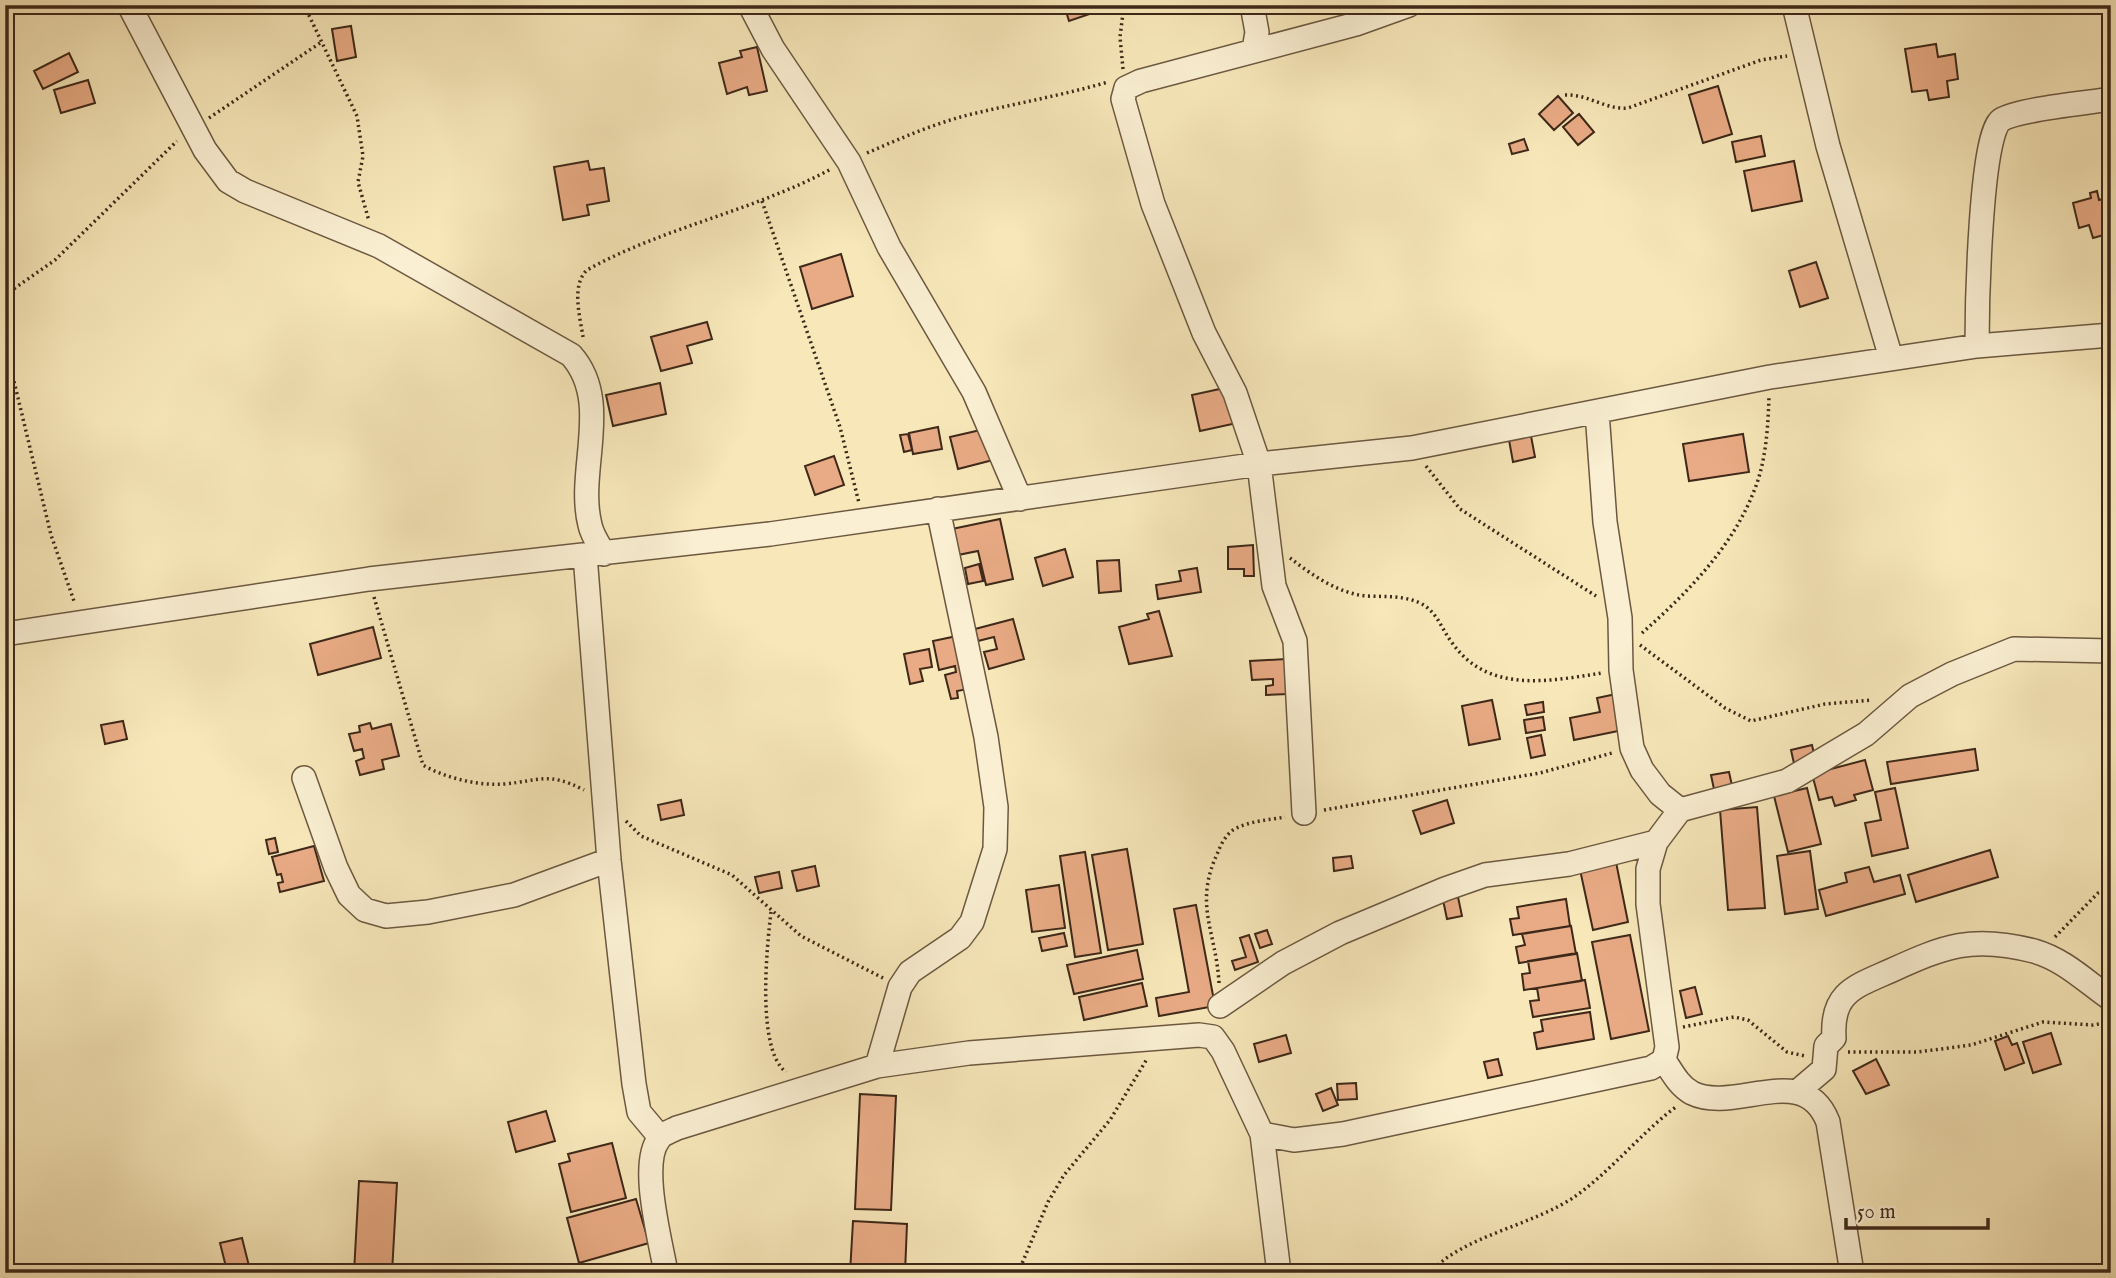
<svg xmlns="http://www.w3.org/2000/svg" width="2116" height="1278" font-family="'IM FELL English',serif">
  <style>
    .building { fill: #e9ab85; stroke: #3e2819; stroke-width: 2 }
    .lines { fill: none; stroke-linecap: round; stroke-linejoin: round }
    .minor-casing { stroke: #6c5841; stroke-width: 26 }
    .path { stroke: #3e2819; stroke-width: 3.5; stroke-dasharray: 2 3.5; stroke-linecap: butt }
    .minor { stroke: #faefd2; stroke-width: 23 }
  </style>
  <rect width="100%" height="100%" fill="#f7e7b9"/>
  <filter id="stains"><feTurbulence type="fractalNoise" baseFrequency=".00286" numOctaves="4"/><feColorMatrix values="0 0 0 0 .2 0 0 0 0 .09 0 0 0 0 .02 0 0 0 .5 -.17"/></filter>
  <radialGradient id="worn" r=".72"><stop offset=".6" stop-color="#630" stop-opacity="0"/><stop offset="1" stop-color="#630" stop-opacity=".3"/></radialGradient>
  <!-- building -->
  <path class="building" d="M 1064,5 L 1116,5 L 1069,21 Z
    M 351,26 L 356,57 L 337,61 L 332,29 Z
    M 1936,44 L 1938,57 L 1955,54 L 1958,79 L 1947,81 L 1949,97 L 1929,100 L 1927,90 L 1912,92 L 1905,49 Z
    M 757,47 L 767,91 L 749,95 L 747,87 L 727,94 L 719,63 L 742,57 L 740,51 Z
    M 69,53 L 78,72 L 43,89 L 34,71 Z
    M 88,80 L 95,103 L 61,113 L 54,90 Z
    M 1718,86 L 1732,134 L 1703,143 L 1689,95 Z
    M 1558,96 L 1573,113 L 1554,130 L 1539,114 Z
    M 1579,114 L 1594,132 L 1578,145 L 1563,127 Z
    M 1761,136 L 1765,156 L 1736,162 L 1732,142 Z
    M 1524,139 L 1528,150 L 1512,154 L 1509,144 Z
    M 588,161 L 590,170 L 604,168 L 609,201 L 587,205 L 589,215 L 563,220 L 554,167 Z
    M 1794,161 L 1802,201 L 1752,211 L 1744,171 Z
    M 2097,191 L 2099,200 L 2111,197 L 2111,233 L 2093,238 L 2089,225 L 2079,228 L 2073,203 L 2091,198 L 2090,193 Z
    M 841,254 L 853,296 L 812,309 L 800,267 Z
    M 1816,262 L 1828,298 L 1800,307 L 1789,271 Z
    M 707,322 L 712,339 L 687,346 L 692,363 L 661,371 L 651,337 Z
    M 660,383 L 666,414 L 613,426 L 606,395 Z
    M 1229,387 L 1237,423 L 1200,431 L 1192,395 Z
    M 938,427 L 942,449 L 913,454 L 909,433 Z
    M 985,429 L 993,460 L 958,469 L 950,437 Z
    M 908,434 L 912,450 L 904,452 L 900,435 Z
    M 1743,434 L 1749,472 L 1689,481 L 1683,444 Z
    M 1531,436 L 1535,457 L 1513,462 L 1509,440 Z
    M 834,456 L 844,485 L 815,495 L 805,466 Z
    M 1000,519 L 1013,579 L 986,585 L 978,551 L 953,556 L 947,530 Z
    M 1253,545 L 1254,576 L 1244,576 L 1244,569 L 1228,569 L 1228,547 Z
    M 1065,549 L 1073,577 L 1043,586 L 1035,558 Z
    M 1119,560 L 1121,591 L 1099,593 L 1097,561 Z
    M 979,564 L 983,581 L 968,584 L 965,568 Z
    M 1197,568 L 1201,592 L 1158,599 L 1156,585 L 1181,581 L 1179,571 Z
    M 1159,611 L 1172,656 L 1129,664 L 1119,627 L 1149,619 L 1147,614 Z
    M 1013,619 L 1024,659 L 989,669 L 984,652 L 997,649 L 994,637 L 978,641 L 975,629 Z
    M 373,627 L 381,658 L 318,675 L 310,644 Z
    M 957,636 L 968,689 L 957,691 L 958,698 L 951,699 L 945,675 L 956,672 L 955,666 L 939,670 L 933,641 Z
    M 929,649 L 932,667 L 920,669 L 923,681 L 910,684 L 904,654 Z
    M 1286,659 L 1288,694 L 1266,695 L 1266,686 L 1273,685 L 1273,679 L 1252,680 L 1250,661 Z
    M 1621,693 L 1628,729 L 1574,740 L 1570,718 L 1600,712 L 1597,698 Z
    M 1492,700 L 1500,739 L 1469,745 L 1462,706 Z
    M 1543,702 L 1544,712 L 1527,715 L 1525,705 Z
    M 1543,717 L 1545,730 L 1526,733 L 1524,720 Z
    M 123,721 L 127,739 L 105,744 L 101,725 Z
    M 370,723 L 372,729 L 391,724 L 399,756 L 382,760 L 384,769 L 360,775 L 356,761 L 364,758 L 362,749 L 354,751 L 349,734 L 360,732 L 359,726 Z
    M 1541,735 L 1545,755 L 1531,758 L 1527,738 Z
    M 1812,745 L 1816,763 L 1795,768 L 1791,750 Z
    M 1975,749 L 1978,770 L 1891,784 L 1887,762 Z
    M 1865,760 L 1873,790 L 1854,795 L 1856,800 L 1835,806 L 1832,797 L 1819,800 L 1812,774 Z
    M 1729,772 L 1733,790 L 1715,794 L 1711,775 Z
    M 1807,788 L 1821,844 L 1788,852 L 1774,796 Z
    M 1895,788 L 1908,848 L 1872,856 L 1865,823 L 1881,820 L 1875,792 Z
    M 681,800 L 684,815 L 661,820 L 658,805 Z
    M 1447,800 L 1454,823 L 1421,834 L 1413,811 Z
    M 1757,807 L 1765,908 L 1728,910 L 1720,810 Z
    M 275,838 L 278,852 L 269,854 L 266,840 Z
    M 314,846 L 324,881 L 280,892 L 278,883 L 283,882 L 281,874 L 277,875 L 272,857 Z
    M 1127,849 L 1143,944 L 1108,950 L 1092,855 Z
    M 1990,850 L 1998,877 L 1916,902 L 1908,875 Z
    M 1810,851 L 1818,909 L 1785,914 L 1777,856 Z
    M 1085,852 L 1101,953 L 1075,957 L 1060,856 Z
    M 1351,856 L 1353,868 L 1334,871 L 1333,858 Z
    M 1615,857 L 1628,922 L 1593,930 L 1579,865 Z
    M 815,866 L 819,886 L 797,891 L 792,871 Z
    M 1869,867 L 1874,882 L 1900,875 L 1905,894 L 1826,916 L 1819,890 L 1847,882 L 1845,873 Z
    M 779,872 L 782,888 L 759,893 L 755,877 Z
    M 1059,885 L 1065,928 L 1032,932 L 1026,890 Z
    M 1458,897 L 1462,916 L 1447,919 L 1443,900 Z
    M 1566,899 L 1570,926 L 1513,935 L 1510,919 L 1519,918 L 1517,907 Z
    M 1196,905 L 1215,1006 L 1159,1016 L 1156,998 L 1189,992 L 1174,909 Z
    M 1571,926 L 1576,954 L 1519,963 L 1516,947 L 1525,945 L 1522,934 Z
    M 1267,930 L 1272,944 L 1260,948 L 1255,934 Z
    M 1064,933 L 1067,946 L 1042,951 L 1039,938 Z
    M 1249,935 L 1258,962 L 1235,970 L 1232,961 L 1246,957 L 1240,938 Z
    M 1630,935 L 1649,1031 L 1611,1039 L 1592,942 Z
    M 1137,950 L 1143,979 L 1074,994 L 1067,965 Z
    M 1577,953 L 1582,981 L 1524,990 L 1522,974 L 1530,973 L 1528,961 Z
    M 1585,980 L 1590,1008 L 1533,1017 L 1530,1001 L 1539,1000 L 1537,988 Z
    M 1142,983 L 1147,1006 L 1084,1020 L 1079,997 Z
    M 1695,987 L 1702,1014 L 1686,1018 L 1680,991 Z
    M 1590,1012 L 1594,1039 L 1537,1049 L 1534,1033 L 1543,1031 L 1541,1020 Z
    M 2051,1033 L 2061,1064 L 2033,1073 L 2023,1042 Z
    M 1286,1035 L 1291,1053 L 1259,1062 L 1254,1044 Z
    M 2008,1036 L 2012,1045 L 2017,1043 L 2024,1063 L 2005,1070 L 1995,1041 Z
    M 1498,1059 L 1502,1075 L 1488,1078 L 1484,1062 Z
    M 1876,1059 L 1889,1085 L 1866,1094 L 1853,1071 Z
    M 1356,1083 L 1357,1099 L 1338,1100 L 1337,1084 Z
    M 1331,1088 L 1338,1105 L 1323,1111 L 1316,1094 Z
    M 860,1094 L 896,1096 L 891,1210 L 855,1209 Z
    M 546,1111 L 555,1141 L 516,1152 L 508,1122 Z
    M 612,1143 L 626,1198 L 571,1212 L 559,1164 L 570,1161 L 568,1154 Z
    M 359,1181 L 397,1183 L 392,1273 L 354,1273 Z
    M 636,1199 L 649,1243 L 579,1263 L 567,1218 Z
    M 853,1221 L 907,1224 L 905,1273 L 850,1273 Z
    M 242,1238 L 249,1266 L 227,1271 L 220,1243 Z"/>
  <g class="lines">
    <!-- minor casing -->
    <g class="minor-casing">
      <path id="minor" d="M 129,5 L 205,150 L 228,181 L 245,191 L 379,246 L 571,355 C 613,402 576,470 590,525 C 592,535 599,545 604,554
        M 750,5 L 773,49 L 849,162 L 889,247 L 974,392 L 1020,499
        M 1252,5 L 1257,32 L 1254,50
        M 1794,5 L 1828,146 L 1891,358
        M 1977,346 C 1977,312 1980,134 2001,120 C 2018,109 2087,103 2111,99
        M 1597,412 L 1605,522 L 1620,618 L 1621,670 L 1632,748 L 1642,770 L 1660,794 L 1680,810
        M 585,555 L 609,860 L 634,1084 L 639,1112 L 660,1137
        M 5,634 L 369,579 L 770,534 L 1259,464 L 1412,448 L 1770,377 L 1977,346 L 2111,335
        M 304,778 L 336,868 L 349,895 L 365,910 L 386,916 L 428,912 L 514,895 L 609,860
        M 1304,813 L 1295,641 L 1274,586 L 1259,464 L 1235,393 L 1204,333 L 1153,204 L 1123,99 L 1126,88 L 1141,81 L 1356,24 L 1409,5
        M 1220,1006 L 1283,963 L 1340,933 L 1445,889 L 1485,875 L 1569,864 L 1656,842
        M 1664,1060 C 1672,1072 1679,1086 1692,1093 C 1735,1114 1804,1060 1828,1122 L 1852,1273
        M 877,1066 L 900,987 L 910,972 L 960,938 L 972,922 L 995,849 L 996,807 L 986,737 L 938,509
        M 1797,1092 L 1824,1069 L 1826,1046 L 1834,1038 C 1831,993 1854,987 1890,971 C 1945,946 1972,935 2034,951 C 2065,960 2085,981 2111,999
        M 1262,1134 L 1279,1273
        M 666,1273 C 661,1242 639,1164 659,1139 C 662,1134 671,1131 677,1128 L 877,1066 L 969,1053 L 1199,1035 L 1213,1037 L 1223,1051 L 1262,1134 L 1294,1140 L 1343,1134 L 1651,1068 L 1664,1060 L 1667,1047 L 1648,904 L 1648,869 L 1656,842 L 1680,810 L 1787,781 L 1866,734 L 1910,696 L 1952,674 L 2014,649 L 2111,651"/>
    </g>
    <!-- path -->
    <path class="path" d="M 304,5 L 357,116 L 363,156 L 358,182 L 369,221
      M 1123,69 L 1120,37 L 1124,5
      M 1565,95 C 1589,94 1605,110 1628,108 L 1761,60 L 1787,56
      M 209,118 L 323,41
      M 867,153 C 899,139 931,125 964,116 C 1012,104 1060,96 1108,82
      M 762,201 L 840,427 L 859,503
      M 5,295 L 55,260 L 177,141
      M 583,337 C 580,317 571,285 587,270 C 664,227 754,211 831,169
      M 5,344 L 51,535 L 75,604
      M 1426,466 L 1460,509 L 1596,596
      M 1290,558 C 1312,575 1339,594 1367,596 C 1385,597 1402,595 1420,603 C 1438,612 1441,629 1453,644 C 1489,694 1550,681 1602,673
      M 374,597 L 423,765 C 445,778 479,786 504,784 C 540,781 547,771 584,790
      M 1642,633 C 1686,594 1732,548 1754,491 C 1766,462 1768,428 1769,396
      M 1640,645 L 1725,708 L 1751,721 L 1825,704 L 1872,700
      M 1324,810 L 1540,773 L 1612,753
      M 626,821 L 641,836 L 732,875 L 801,936 L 883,978
      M 771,912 C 767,946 756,1050 786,1072
      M 2055,937 L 2098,893 L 2111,887
      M 1219,983 C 1216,930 1193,905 1218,852 C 1221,844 1226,835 1233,830 C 1248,821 1269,820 1285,817
      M 1683,1027 L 1734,1017 L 1748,1020 L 1787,1052 L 1805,1056
      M 1848,1052 L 1918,1052 L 1971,1045 L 2043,1022 L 2093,1025 L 2111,1022
      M 1018,1273 L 1048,1202 L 1064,1175 L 1110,1120 L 1147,1059
      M 1430,1273 C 1461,1236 1536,1225 1577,1195 C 1613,1169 1641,1133 1677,1106"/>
    <!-- minor -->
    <use href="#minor" class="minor"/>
  </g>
  <!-- margin -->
  <rect width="2116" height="1278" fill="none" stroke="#f7e7b9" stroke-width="28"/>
  <rect x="7" y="7" width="2102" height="1264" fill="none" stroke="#3e2819" stroke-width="3.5"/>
  <rect x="14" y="14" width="2088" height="1250" fill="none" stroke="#3e2819" stroke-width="2"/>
  <!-- scale -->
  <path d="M1846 1218v10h142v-10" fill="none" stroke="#3e2819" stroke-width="3.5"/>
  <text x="1857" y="1218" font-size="21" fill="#3e2819" stroke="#faefd2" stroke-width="5" paint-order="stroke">50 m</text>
  <rect width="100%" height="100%" filter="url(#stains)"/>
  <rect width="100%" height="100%" fill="url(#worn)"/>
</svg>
